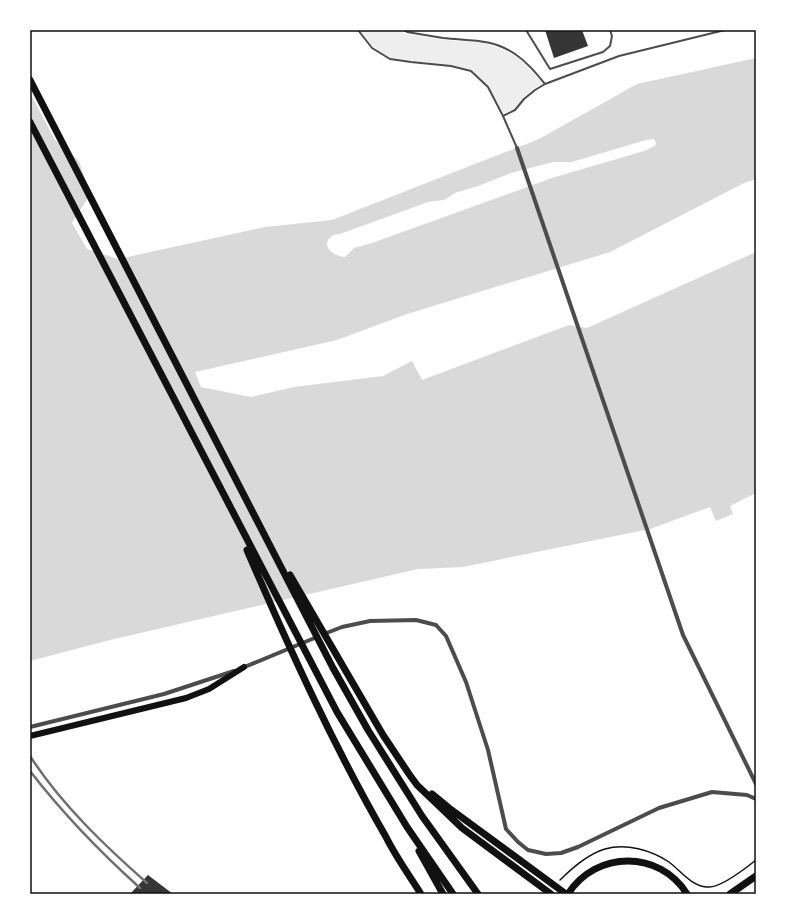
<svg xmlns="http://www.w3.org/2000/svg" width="786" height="924" font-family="Signika,sans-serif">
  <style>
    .green { fill: #eee }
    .water { fill: #d9d9d9; fill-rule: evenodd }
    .building { fill: #353535 }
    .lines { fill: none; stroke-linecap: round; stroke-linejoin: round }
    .path { stroke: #111; stroke-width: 1.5 }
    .service { stroke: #4c4c4c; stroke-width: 2 }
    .minor { stroke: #4c4c4c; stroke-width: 4 }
    .primary { stroke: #111; stroke-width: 6 }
    .motorway { stroke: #111; stroke-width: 7 }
    .rail { stroke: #707070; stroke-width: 2.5 }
    .neatline { fill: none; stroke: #111; stroke-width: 1.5 }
  </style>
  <rect width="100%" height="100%" fill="#fff"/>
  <!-- green -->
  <path class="green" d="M 359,30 L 399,30 L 406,34 L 444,40 L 484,43 L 502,49 L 514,55 L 528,66 L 543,84 L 534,88 L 522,99 L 515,108 L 504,114 L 489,86 L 471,70 L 452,65 L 390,58 L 373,47 Z"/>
  <!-- water -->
  <path class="water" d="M 756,58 L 756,179 L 744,183 L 610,252 L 407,314 L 337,340 L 195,372 L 201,387 L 251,397 L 294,387 L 383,376 L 412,361 L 422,380 L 569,325 L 587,328 L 756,252 L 756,493 L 730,506 L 733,514 L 716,521 L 710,507 L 650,529 L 463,567 L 418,569 L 110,640 L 30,661 L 30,93 L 55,140 L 79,161 L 90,195 L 72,223 L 87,249 L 118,259 L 265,227 L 332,220 L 539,139 L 637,84 ZM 654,139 L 656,143 L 655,146 L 644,151 L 552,178 L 372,243 L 354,248 L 345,257 C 338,257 323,250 328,240 C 329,238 332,237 333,235 L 340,234 L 428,202 L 444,200 L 455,193 L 478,186 L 511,173 L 553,162 L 572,162 L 582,159 L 646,140 Z"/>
  <!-- building -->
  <path class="building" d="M 545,30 L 582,30 L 588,46 L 554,58 Z
    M 148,875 L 169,891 L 173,894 L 130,894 Z"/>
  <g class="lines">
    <!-- path -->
    <path class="path" d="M 560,880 C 572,868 588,854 605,849 C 626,843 651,850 669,862 C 681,871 693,888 709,887 C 722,887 746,868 756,860"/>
    <!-- service -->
    <path class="service" d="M 358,30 L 372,48 L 390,59 L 411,62 L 451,66 L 471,71 L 488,87 L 503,116 L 517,148
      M 404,30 L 407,32 C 419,34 431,36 443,38 C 470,41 491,38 515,54 C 527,62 536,73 545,84
      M 526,30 L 550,69 L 603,52 L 610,46 L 612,36 L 610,30
      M 674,30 L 678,30
      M 503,116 L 515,110 L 524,99 L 535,90 L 545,84 L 619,56 L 725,30"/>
    <!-- minor -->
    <path class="minor" d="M 517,148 L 683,635 L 756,784
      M 324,634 L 342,627 L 370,621 L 416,620 L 436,625 L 446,636 L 466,682 L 488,750 L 506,829 L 518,842 L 528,850 L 546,854 L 561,853 L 578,847 L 659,808 L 712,792 L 747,795 L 756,799
      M 242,668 L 317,637
      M 30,727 L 164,694 L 234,671"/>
    <!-- primary -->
    <path class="primary" d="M 30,736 L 186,698 L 209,689 L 244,667"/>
    <!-- motorway -->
    <path class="motorway" d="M 30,80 L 333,668 L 368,730 L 422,816 L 478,894
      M 30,122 L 337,712 L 407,827 L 453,894
      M 247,550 C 289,648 333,745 386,837 C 396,857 409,875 421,894
      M 290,575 L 383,735 L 409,774 L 417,785 L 462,828 L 551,894
      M 432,794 L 449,808 L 566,894
      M 419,851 L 443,894
      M 568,894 C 596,850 660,850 687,894
      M 730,894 L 756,876"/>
    <!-- rail -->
    <path class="rail" d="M 30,756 C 61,804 104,845 147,883
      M 30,771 C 64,815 99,851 140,888"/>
  </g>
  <!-- border -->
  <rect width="786" height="924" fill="none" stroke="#ffffff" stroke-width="62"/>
  <rect x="31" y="31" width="724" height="862" class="neatline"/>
</svg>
